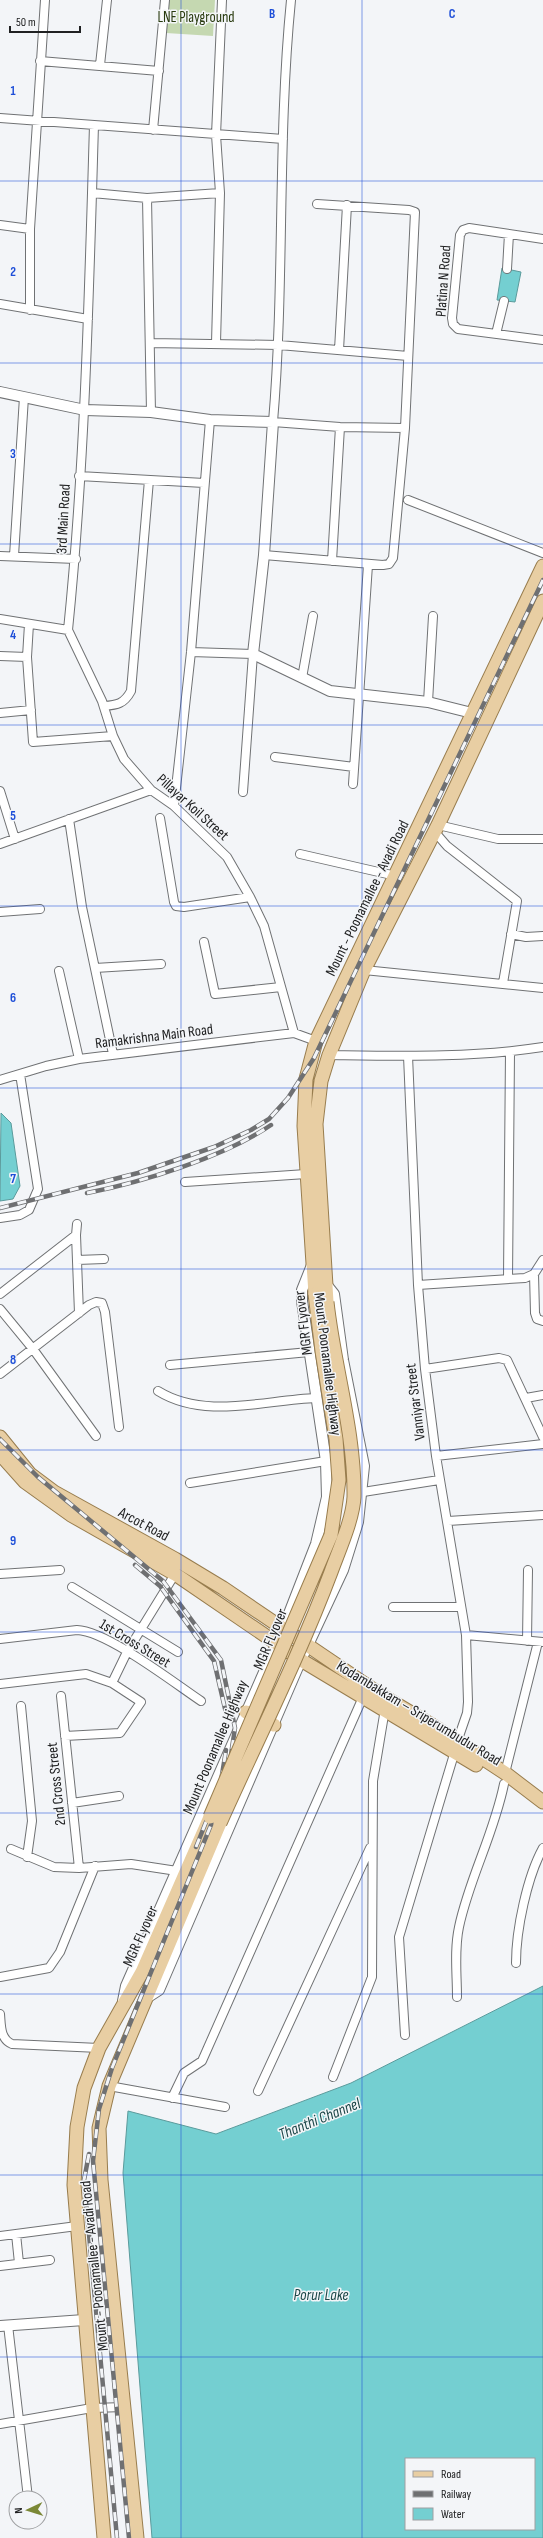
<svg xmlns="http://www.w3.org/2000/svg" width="543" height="2538" font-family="'Sofia Sans Condensed',sans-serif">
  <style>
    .green { fill: #c5d8b1 }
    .water { fill: #74cfd1; stroke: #5b9b9c; fill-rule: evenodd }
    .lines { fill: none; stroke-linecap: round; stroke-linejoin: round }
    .minor-casing { stroke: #707274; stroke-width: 10 }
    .tertiary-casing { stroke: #707274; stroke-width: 12 }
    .primary-casing { stroke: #987d4e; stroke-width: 15 }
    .minor { stroke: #fff; stroke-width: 8 }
    .tertiary { stroke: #fff; stroke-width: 10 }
    .primary { stroke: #e8cea3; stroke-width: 13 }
    .rail-casing { stroke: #6f7072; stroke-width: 4.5 }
    .rail { stroke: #f3f5f8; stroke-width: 3; stroke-dasharray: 9; stroke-linecap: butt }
    .primary-bridge-casing { stroke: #987d4e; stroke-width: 15; stroke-linecap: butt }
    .primary-bridge { stroke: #e8cea3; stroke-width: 13 }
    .grid { fill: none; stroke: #1d4ed8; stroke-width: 1; stroke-opacity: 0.55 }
    .labels { text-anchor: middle; stroke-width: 3; stroke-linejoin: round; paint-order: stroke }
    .park-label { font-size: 15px; fill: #293b0f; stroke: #f3f5f8 }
    .street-label { font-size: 15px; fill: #202122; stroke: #f3f5f8 }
    .water-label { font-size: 16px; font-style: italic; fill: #1c4748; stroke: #f3f5f8 }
    .grid-label { font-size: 13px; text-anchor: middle; font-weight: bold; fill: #1d4ed8; stroke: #f3f5f8; stroke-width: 3; stroke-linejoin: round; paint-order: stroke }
  </style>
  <rect width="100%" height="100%" fill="#f3f5f8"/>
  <!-- green -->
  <path class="green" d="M 168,0 L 215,0 L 213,36 L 166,33 Z"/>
  <!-- water -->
  <path class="water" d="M 502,268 L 521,272 L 515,302 L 497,300 Z
    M 1,1113 L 11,1123 L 20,1186 L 13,1199 L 0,1201 Z
    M 543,1986 L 543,2538 L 152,2538 L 123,2173 L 128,2111 L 216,2134 L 351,2083 ZM 406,2459 L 534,2459 L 534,2529 L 406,2529 Z"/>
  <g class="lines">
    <!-- minor casing -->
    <g class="minor-casing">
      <path id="minor" d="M 291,0 C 277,140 285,282 273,422 L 340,427 L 405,428
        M 40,61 L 159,71
        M 100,65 L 107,0
        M 0,118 L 283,139
        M 153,130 L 165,0
        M 92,193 L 147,198
        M 0,225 L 30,229
        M 543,239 L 469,228 L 463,230 L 460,235 L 452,318 L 453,324 L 458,329 L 543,340
        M 507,269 L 509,234
        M 0,304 L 88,319
        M 30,310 L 30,229 L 45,0
        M 496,334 L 504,301
        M 150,343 L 279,345 L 408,356
        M 216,343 L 220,193 L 216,135 L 222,0
        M 339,350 L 347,205
        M 151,412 L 147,198 L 220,193
        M 79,476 L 204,483
        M 408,500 L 543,553
        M 264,555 L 383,565 L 389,564 L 393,558 L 405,428 L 415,212 L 409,210 L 317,204
        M 0,556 L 76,559
        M 14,556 L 24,397
        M 332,561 L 340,427
        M 0,619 L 68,630
        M 29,624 L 27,657 L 33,742 L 113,736
        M 68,630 C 85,463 89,294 94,125
        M 68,630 L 102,701 L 113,736 L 124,759 L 151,790 L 174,806 L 227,857 L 250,897 L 264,926 L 294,1033
        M 191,652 L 253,654 L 243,792
        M 0,656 L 27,657
        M 302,678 L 313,616
        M 428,702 L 433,616
        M 104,706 C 117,705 124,704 131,691 L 149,480
        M 0,713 L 31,710
        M 275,757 L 354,767
        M 353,784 L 368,565
        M 0,791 L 15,839
        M 174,806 L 191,652 L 210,420
        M 160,818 L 174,902 L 176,906 L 184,907 L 250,897
        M 69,819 L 82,907 L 113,1054
        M 438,825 L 498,839 L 543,839
        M 434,831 L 447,846 L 517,901 L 503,983
        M 0,844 L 151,790
        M 300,854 L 396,876
        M 0,912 L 40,909
        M 511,934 L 526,937 L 543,936
        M 204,942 L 215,994 L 281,987
        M 95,968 L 161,964
        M 364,970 L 543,988
        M 59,971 L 79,1059
        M 329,1055 C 400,1056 472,1058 543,1047
        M 408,1056 L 418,1285 L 425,1369 L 436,1456 L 466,1635 L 468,1702 L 467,1713 L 457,1742
        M 0,1080 L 46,1066 L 79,1059 L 294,1033 L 316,1041
        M 185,1182 L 306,1174
        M 0,1218 L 20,1215 L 29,1210 L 38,1189 L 20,1074
        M 76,1235 L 77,1224
        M 77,1260 L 104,1259
        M 534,1274 L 535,1313 L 537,1319 L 543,1321
        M 508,1279 L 510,1052
        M 418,1285 L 525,1278 L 534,1274 L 543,1260
        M 0,1294 L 76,1235 L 79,1313
        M 0,1309 L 33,1349 L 96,1436
        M 170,1365 L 309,1352
        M 425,1369 L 499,1358 L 507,1360 L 543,1437
        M 0,1374 L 89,1305 L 96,1302 L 102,1303 L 105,1312 L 119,1427
        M 158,1391 C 205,1420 264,1400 316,1398
        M 526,1398 L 543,1395
        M 436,1456 L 543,1444
        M 190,1483 L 326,1461
        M 363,1492 L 439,1480
        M 448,1521 L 543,1515
        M 0,1574 L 60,1570
        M 72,1587 L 178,1652
        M 393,1607 L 461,1607
        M 466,1635 L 543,1642
        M 0,1639 L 77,1630 C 107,1631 174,1683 201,1701
        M 527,1641 L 528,1570
        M 112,1683 L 127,1652 L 175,1574
        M 0,1684 L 86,1674 L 112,1683 L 141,1702 L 120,1733 L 65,1736
        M 61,1696 L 79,1868
        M 21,1706 L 32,1821 L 27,1857
        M 505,1773 L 538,1642
        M 72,1803 L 119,1796
        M 11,1849 L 54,1867 L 79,1868 L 131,1864 L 177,1871
        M 516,1963 C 516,1930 527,1877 543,1848
        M 0,1977 L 49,1968 L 60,1952 L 95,1866
        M 457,1997 C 457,1974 454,1950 459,1927 C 469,1879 494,1834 504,1784
        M 0,2014 C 1,2025 0,2039 12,2044 L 99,2048
        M 405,2035 L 399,1937 L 455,1751
        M 333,2077 L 372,1977 L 373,1781 L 385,1709
        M 109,2086 L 225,2107
        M 258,2091 L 370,1848
        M 172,2098 L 184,2073 L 202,2061 L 363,1697
        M 16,2234 L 19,2263
        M 0,2236 L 77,2226
        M 0,2266 L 50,2260
        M 8,2325 L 28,2498
        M 0,2424 L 92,2408 L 124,2407"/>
    </g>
    <!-- tertiary casing -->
    <g class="tertiary-casing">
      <path id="tertiary" d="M 0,392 L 85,410 L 151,412 L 210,420 L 273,422 L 264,555 L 253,654 L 330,691 L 428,702 L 472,713
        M 145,1999 L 159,1990 L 301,1660 L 343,1570 L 358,1522 L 364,1466 L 343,1360 L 334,1294 L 326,1284
        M 123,2001 L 126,1986 L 283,1629 L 316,1544 L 327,1497 L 326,1461 L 302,1301 L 302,1290 L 312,1265
        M 0,2326 L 84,2320"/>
    </g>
    <!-- primary casing -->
    <g class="primary-casing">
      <path id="primary" d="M 315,1294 L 304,1126 L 306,1079 L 316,1041 L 543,566
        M 327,1302 L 316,1124 L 321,1081 L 329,1055 L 364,970 L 438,825 L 543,601
        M 0,1437 L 30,1474 L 54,1492 L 175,1559 L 223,1588 L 381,1695 L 435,1727 L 505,1773 L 543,1802
        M 0,1454 L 25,1482 L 71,1515 L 175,1574 L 301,1660 L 476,1765
        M 246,1712 L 274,1725
        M 104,2538 L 74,2185 L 77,2127 L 84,2088 L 99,2048 L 142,1972 L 210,1817
        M 137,2538 L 101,2180 L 99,2128 L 109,2086 L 220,1823"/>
    </g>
    <!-- minor -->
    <use href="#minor" class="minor"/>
    <!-- tertiary -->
    <use href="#tertiary" class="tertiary"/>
    <!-- primary -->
    <use href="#primary" class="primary"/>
    <!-- rail casing -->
    <g class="rail-casing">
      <path id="rail" d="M 87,1193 C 143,1182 224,1157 271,1125
        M 0,1208 L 138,1173 L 214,1147 L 251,1130 L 269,1119 L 288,1098 L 314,1058 L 543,580
        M 0,1439 L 38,1477 L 163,1581 L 221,1660 L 235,1728 L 226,1788 L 112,2068 L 99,2109 L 93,2161 L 129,2538
        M 135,1565 L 160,1586 L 214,1661 L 226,1713
        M 196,1847 L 220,1787 L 226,1750
        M 89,2154 L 84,2180 L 117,2538"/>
    </g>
    <!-- rail -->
    <use href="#rail" class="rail"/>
    <!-- primary-bridge casing -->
    <g class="primary-bridge-casing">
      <path id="primary-bridge" d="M 210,1817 L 331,1535 L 339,1480 L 336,1439 L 322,1351 L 315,1294
        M 220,1823 C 257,1740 299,1657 331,1572 C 339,1550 353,1519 354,1497 C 355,1432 334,1367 327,1302"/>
    </g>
    <!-- primary-bridge -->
    <use href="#primary-bridge" class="primary-bridge"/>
  </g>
  <!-- grid -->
  <path class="grid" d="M 181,0 L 181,2538M 362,0 L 362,2538M 0,181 L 543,181M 0,363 L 543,363M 0,544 L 543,544M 0,725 L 543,725M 0,906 L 543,906M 0,1088 L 543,1088M 0,1269 L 543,1269M 0,1450 L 543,1450M 0,1632 L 543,1632M 0,1813 L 543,1813M 0,1994 L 543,1994M 0,2175 L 543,2175M 0,2357 L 543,2357"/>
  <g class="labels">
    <!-- park labels -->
    <g class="park-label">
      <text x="196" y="22">LNE Playground</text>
    </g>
    <!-- street labels -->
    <g class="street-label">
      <text transform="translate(443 281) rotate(-86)" y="5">Platina N Road</text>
      <text transform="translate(63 519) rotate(-87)" y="5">3rd Main Road</text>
      <text transform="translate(193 807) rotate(42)" y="5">Pillayar Koil Street</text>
      <text transform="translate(367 898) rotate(-64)" y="5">Mount - Poonamallee - Avadi Road</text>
      <text transform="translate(154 1036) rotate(-7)" y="5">Ramakrishna Main Road</text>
      <text transform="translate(303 1323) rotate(-97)" y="5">MGR FLyover</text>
      <text transform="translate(328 1364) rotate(83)" y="5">Mount Poonamallee Highway</text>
      <text transform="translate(415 1402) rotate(-97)" y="5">Vanniyar Street</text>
      <text transform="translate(144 1524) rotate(28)" y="5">Arcot Road</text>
      <text transform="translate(270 1639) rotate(-67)" y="5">MGR FLyover</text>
      <text transform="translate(135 1643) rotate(31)" y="5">1st Cross Street</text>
      <text transform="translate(419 1713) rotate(31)" y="5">Kodambakkam – Sriperumbudur Road</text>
      <text transform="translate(215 1747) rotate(-67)" y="5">Mount Poonamallee Highway</text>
      <text transform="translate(56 1784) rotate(-96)" y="5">2nd Cross Street</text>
      <text transform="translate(140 1936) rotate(-66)" y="5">MGR FLyover</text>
      <text transform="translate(94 2266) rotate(-96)" y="5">Mount - Poonamallee - Avadi Road</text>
    </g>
    <!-- water labels -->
    <g class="water-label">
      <text transform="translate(319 2118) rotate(-22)" y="6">Thanthi Channel</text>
      <text x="321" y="2300">Porur Lake</text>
    </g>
  </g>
  <g class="grid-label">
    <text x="272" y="18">B</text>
    <text x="452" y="18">C</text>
    <text x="13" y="95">1</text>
    <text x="13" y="276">2</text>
    <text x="13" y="458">3</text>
    <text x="13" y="639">4</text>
    <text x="13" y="820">5</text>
    <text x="13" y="1002">6</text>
    <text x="13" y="1183">7</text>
    <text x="13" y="1364">8</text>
    <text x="13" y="1545">9</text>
  </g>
  <!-- legend -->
  <rect x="405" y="2458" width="130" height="72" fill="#f3f5f8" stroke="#9fa0a2"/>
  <rect x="413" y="2471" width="20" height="6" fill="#e8cea3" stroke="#9fa0a2"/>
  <text x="441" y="2478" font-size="12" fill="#202122">Road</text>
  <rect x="413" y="2491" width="20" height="6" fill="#6f7072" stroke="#9fa0a2"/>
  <text x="441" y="2498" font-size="12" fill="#202122">Railway</text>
  <rect x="413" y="2508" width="20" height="12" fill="#74cfd1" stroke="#9fa0a2"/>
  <text x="441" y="2518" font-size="12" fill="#202122">Water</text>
  <!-- north arrow -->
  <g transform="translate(28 2510) rotate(266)"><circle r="19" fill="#f3f5f8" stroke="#9fa0a2"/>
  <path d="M0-3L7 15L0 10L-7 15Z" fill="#7b8836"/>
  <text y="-6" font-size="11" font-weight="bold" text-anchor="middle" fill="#202122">N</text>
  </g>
  <!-- scale -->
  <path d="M10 26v6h70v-6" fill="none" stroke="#202122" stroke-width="2"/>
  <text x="16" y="26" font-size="12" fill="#202122" stroke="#f3f5f8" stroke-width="3" paint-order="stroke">50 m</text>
</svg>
